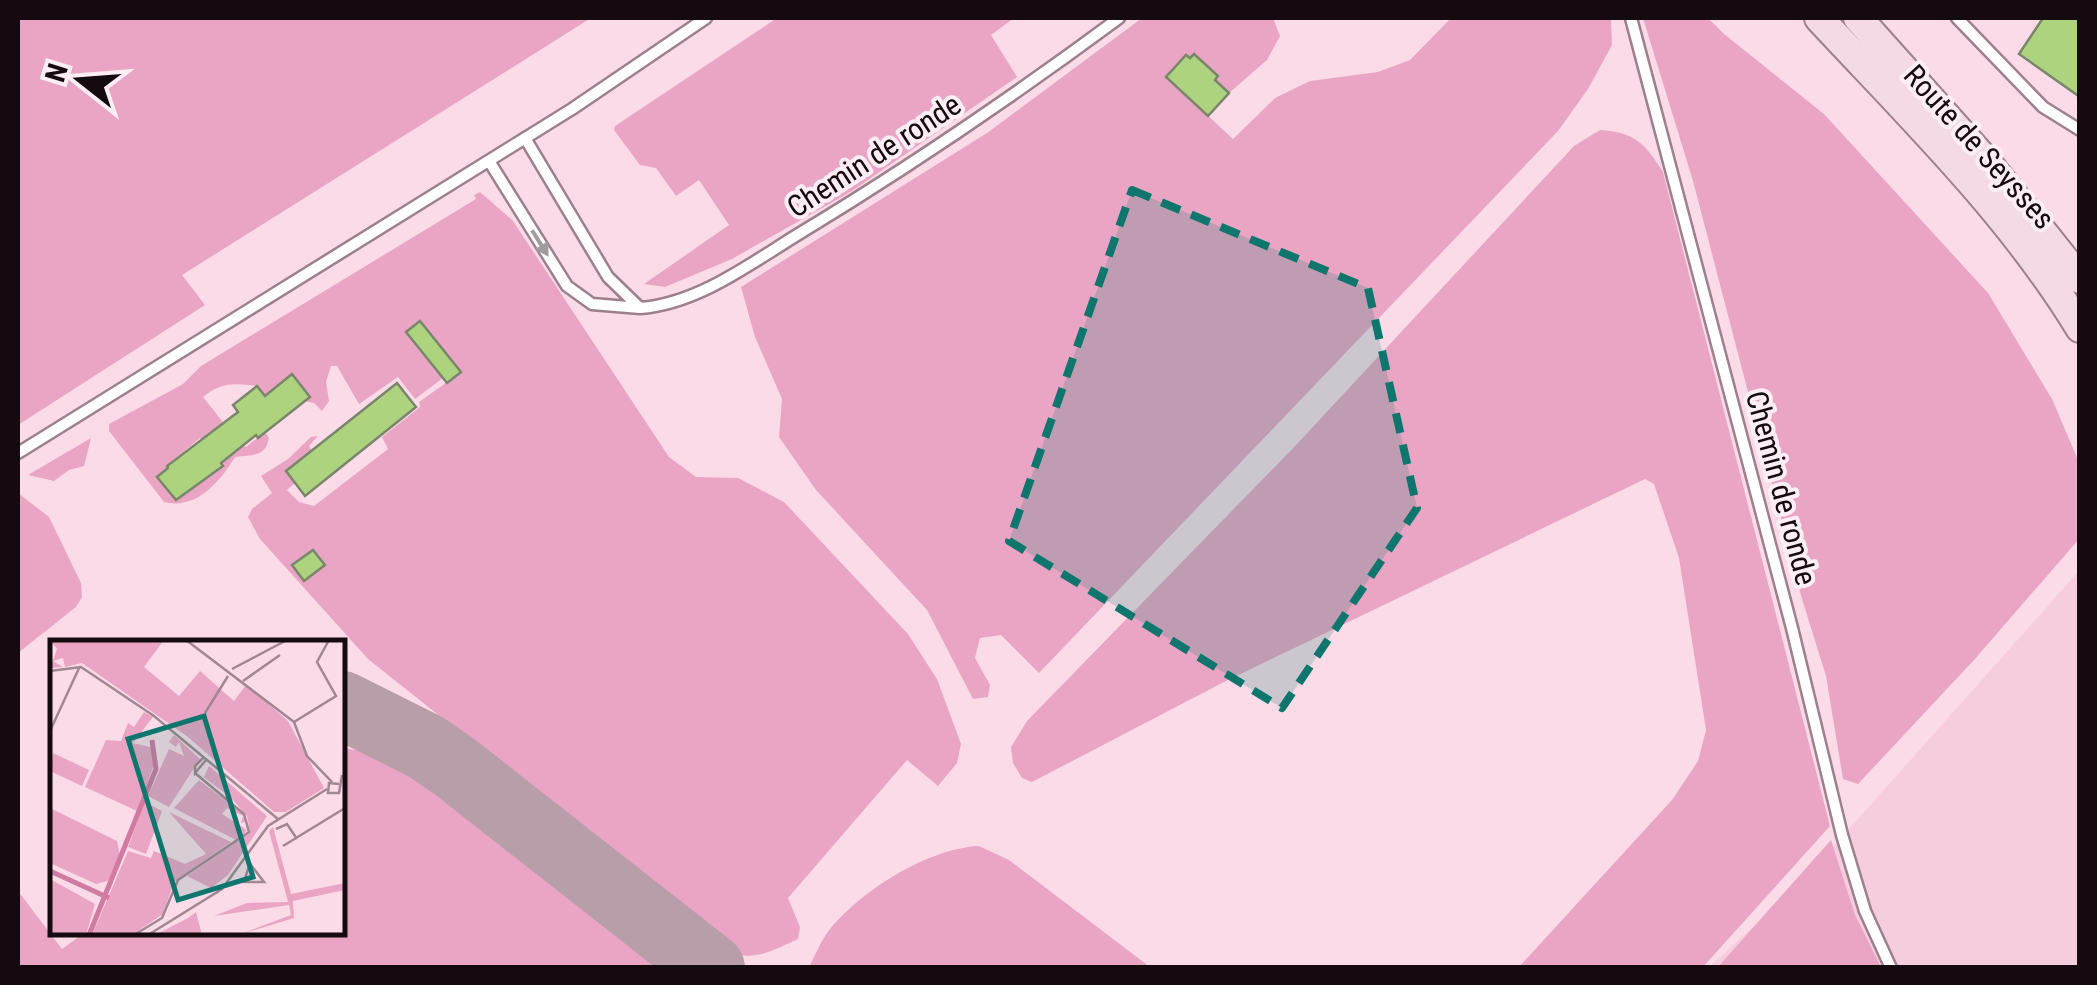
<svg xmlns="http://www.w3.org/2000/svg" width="2097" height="985" font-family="'Roboto Condensed',sans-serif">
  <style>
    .built { fill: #f5cdde }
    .green { fill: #eba5c4; fill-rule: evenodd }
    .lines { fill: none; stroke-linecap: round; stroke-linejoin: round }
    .taxiway { stroke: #b89ea8; stroke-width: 68 }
    .building { fill: #aed37e; stroke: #79866c; stroke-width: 2.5 }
    .lane-casing { stroke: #9e808d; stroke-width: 15 }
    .secondary-casing { stroke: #9e808d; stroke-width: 32 }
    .lane { stroke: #fff; stroke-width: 10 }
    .secondary { stroke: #f3dae5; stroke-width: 28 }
    .oneway { fill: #a19d9f }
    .marked { fill: #0f766e; fill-opacity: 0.2; stroke: #0f766e; stroke-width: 8; stroke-dasharray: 20 12; stroke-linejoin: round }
    .labels { text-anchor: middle; stroke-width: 8; stroke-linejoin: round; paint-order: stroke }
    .street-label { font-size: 30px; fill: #150a0f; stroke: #fceef4 }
    .inset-river { fill: none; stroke: #d17aa2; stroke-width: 5 }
    .inset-road { fill: none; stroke: #a08791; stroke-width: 2.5 }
    .view { fill: #0f766e; fill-opacity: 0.15; stroke: #0f766e; stroke-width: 5 }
    .inset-edge { fill: none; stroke: #150a0f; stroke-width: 5 }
  </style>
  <rect width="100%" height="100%" fill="#fcdbe8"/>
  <!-- built -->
  <path class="built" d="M 2079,571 L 2079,967 L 1708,968 L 1799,885 Z"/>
  <!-- green -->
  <path class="green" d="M 18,18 L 591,18 L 182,275 L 205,305 L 18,425 Z
    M 777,18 L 1014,18 L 991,35 L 1017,77 L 852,191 L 732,259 L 665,287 L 644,284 L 729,225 L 699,180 L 676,196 L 656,168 L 640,165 L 614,130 L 615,126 Z
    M 1142,18 L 1273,18 L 1280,36 L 1267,60 L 1229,93 L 1215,80 L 1218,75 L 1194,54 L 1190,58 L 1186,55 L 1166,77 L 1233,139 L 1275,98 L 1310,81 L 1378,72 L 1410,60 L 1451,18 L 1611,18 L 1612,45 L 1588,89 L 1558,131 L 1039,673 L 1001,635 L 980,638 L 975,658 L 990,685 L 988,697 L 973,699 L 927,610 L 816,490 L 779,437 L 782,399 L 755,337 L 741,287 L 987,133 Z
    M 1643,18 L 1708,18 L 1724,34 L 1824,114 L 1988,293 L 2052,399 L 2078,460 L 2079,539 L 1974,660 L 1858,784 L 1843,779 L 1826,676 L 1802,599 L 1693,181 Z
    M 1600,130 C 1634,132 1645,143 1663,172 L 1830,826 L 1703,967 L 1519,967 L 1672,800 L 1698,761 L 1706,730 L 1679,558 L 1654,484 L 1645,479 L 1224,682 L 1032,782 L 1022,778 L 1013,763 L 1011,747 L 1027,721 L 1297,444 L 1574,146 Z
    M 480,192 L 513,221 L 669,457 L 696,477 L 738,478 L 784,502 L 908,634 L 937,679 L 961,744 L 957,763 L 938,786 L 907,760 L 788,898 L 800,927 L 798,939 C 780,947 760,959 740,955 L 368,659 L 260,539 L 248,517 L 252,509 L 272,493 L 261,476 L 288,459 L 311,437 L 318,436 L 309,446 L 312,451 L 286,471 L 295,483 L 287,490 L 299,502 L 314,506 L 388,449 L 382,437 L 420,407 L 419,402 L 461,372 L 433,337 L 418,349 L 443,378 L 415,399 L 398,377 L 359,404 L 337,366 L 331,366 L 326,382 L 329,401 L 322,411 L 314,403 L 304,401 L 309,397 L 292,375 L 265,396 L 257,386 C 236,383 220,382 203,397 L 241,445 L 246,447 L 265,432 L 269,438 C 265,458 252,454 235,457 C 219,483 196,510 164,502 L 109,431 L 109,424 L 183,384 L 201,366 L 476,199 L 474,195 ZM 200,438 L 223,466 L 176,500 L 157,478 L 168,468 L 167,465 Z
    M 91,438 L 84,466 L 69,470 L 54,481 L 28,475 Z
    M 18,493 L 49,517 L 81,583 L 82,597 L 76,607 L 18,653 Z
    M 343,748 L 363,751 L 398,765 L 663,967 L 18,967 L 18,891 L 62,949 L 84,933 L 342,932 Z
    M 1831,840 L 1855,915 L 1881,967 L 1718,967 Z
    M 979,846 L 1009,860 L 1150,967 L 809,967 C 815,956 820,943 827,933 C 858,892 928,848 979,846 Z"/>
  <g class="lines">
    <!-- taxiway -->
    <path class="taxiway" d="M 342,705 L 426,747 L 455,767 L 711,968"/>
  </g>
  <!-- building -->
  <path class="building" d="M 2043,18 L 2080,18 L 2080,97 L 2019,54 Z
    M 1194,54 L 1218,76 L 1215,80 L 1229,93 L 1208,116 L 1166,77 L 1186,55 L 1190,58 Z
    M 420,321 L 461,372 L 447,383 L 406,332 Z
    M 292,374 L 310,397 L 258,438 L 256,435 L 221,463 L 223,466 L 176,500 L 157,477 L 168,468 L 167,466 L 238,412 L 233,405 L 257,386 L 265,396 Z
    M 397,383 L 416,407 L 305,496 L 286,471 Z
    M 313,550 L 325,565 L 304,581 L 292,565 Z"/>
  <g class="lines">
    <!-- lane casing -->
    <g class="lane-casing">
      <path id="lane" d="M 1631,18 L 1792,628 L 1842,835 L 1865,911 L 1891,968
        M 1957,18 L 2043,107 L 2080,130
        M 489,161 L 567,286 L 592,304 L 640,308 L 608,277 L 525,138
        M 640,308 C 697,304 750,264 797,235 C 908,168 1015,95 1119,18
        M 18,453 L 572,109 L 706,18"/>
    </g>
    <!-- secondary casing -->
    <g class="secondary-casing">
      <path id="secondary" d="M 1819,18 C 1910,116 2010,213 2080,328
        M 1858,18 L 1985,160 L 2080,279"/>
    </g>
    <!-- lane -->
    <use href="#lane" class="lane"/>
    <!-- secondary -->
    <use href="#secondary" class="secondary"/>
  </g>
  <!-- one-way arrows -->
  <defs><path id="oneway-solid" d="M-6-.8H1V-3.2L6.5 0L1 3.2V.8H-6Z" transform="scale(2.5)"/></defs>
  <use class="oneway" href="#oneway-solid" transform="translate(540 243) rotate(58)"/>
  <!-- marked area -->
  <path class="marked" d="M 1132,190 L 1368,288 L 1417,508 L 1282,708 L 1009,541 Z"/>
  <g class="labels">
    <!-- street labels -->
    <g class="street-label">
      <text transform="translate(1979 147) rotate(48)" y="10">Route de Seysses</text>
      <text transform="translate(874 156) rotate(-33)" y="10">Chemin de ronde</text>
      <text transform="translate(1781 488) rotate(75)" y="10">Chemin de ronde</text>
    </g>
  </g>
  <!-- overview -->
  <g transform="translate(50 640)">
    <rect width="295" height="295" fill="#fcdbe8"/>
    <path d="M 0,0 L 114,0 L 94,27 L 129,56 L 150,31 L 184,61 L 196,45 L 238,81 L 274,148 L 236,172 L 224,172 L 138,97 L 32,23 L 15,27 L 13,18 L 3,21 L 13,27 L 1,28 L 1,26 L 7,9 ZM 94,72 L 103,77 L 83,103 L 104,108 L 105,122 L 87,171 L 35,147 L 56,100 L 71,101 L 78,83 L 84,87 ZM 124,95 L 150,119 L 119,167 L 98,156 L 119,109 L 134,116 L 129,102 L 126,107 L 119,102 ZM 3,113 L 39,130 L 32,146 L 0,131 ZM 159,126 L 217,176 L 178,235 L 161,248 L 137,236 L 200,192 L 197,176 L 180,157 L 147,132 L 154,137 ZM 149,140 L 192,173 L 195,182 L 191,183 L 193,176 L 177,168 L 172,174 L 197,190 L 188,201 L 124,168 ZM 95,162 L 112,171 L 96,214 L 78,207 ZM 0,168 L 67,201 L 70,215 L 58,241 L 46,244 L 0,223 ZM 119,172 L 181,202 L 124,242 L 113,274 L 82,295 L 42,295 L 78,211 L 101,218 L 104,211 L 135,224 L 156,214 ZM 223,187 L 241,254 L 295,243 L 295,250 L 243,261 L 244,278 L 188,295 L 241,275 L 239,265 L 164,276 L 197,263 L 238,262 L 219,191 ZM 0,239 L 45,264 L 36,295 L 0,295 ZM 146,272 L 152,295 L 105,295 L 138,278 Z" fill="#eba5c4"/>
    <path class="inset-river" d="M 0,231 L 59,258M 39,295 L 106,129 L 102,100"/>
    <path class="inset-road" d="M 136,0 L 244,82 L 257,116 L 282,142M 182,29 L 237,0M 0,31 L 31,27 L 104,76 L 228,179M 193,41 L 230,15M 155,73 L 178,36M 244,82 L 286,56 L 267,22 L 279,0M 0,91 L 30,26M 153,118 L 145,126 L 145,133 L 156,120M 289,144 L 279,143 L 278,153 L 289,153 L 292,135M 226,189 L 237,184 L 247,199M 233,206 L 295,168M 195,217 L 214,242 L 194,242 L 199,226M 84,295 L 112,278 L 128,240 L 199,192 L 194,174 L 145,133M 98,295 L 172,249 L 218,186 L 277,149"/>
    <path class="view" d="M 154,76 L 203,237 L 128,260 L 78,99 Z"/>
    <rect width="295" height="295" class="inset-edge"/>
  </g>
  <!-- border -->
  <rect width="2097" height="985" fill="none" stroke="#150a0f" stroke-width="40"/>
  <!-- north arrow -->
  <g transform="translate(80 80) rotate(287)" stroke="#fceef4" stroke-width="8" paint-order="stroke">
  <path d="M0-8L18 38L0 25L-18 38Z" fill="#150a0f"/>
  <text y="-15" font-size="28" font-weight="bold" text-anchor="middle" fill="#150a0f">N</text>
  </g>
</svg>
